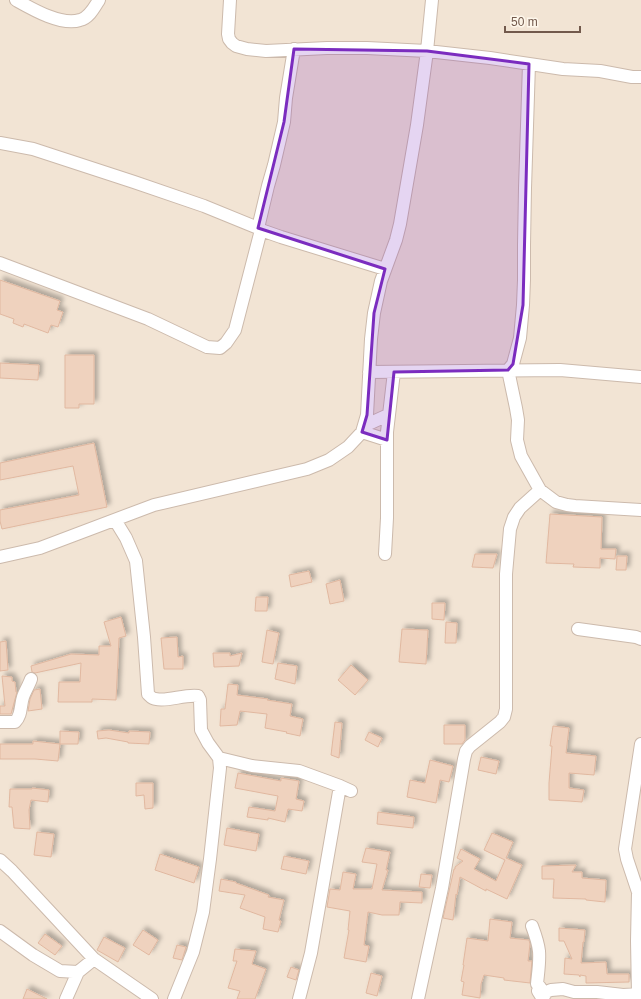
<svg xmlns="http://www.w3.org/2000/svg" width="641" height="999" font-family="Helvetica,sans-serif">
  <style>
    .residential { fill: #f2e4d4 }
    .building { fill: #efd2be; stroke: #e1b8a0; filter: url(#shadow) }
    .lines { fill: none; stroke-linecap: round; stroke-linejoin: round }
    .minor-casing { stroke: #ccbaac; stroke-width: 14 }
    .minor { stroke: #fff; stroke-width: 12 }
    .marked { fill: #7b2cbf; fill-opacity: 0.2; stroke: #7b2cbf; stroke-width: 3; stroke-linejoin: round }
  </style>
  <defs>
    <filter id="shadow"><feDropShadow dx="3.5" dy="-3.5" stdDeviation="2" flood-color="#0004"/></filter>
  </defs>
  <rect width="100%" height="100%" fill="#fbf2e5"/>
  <!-- residential -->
  <path class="residential" d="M 0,0 L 641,0 L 641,999 L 0,999 Z"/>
  <!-- building -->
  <path class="building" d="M 0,280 L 60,301 L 57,310 L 63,312 L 58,327 L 51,325 L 48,333 L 24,324 L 23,327 L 13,323 L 14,319 L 0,314 Z
    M 65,355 L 94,355 L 94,404 L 79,404 L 79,408 L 65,408 Z
    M 0,363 L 39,365 L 38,380 L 0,378 Z
    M 94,443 L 107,507 L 2,529 L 0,521 L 0,510 L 79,495 L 73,466 L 0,480 L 0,463 Z
    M 550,514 L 602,517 L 601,549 L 616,549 L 615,559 L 600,558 L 600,568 L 573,567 L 574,564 L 546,563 Z
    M 475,554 L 497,554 L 493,568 L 472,567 Z
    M 617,556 L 627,556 L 626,570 L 616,570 Z
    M 309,571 L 312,582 L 291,587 L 289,575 Z
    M 340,580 L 344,601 L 330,604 L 326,584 Z
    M 256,597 L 268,597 L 267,611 L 255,611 Z
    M 432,603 L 445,603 L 444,620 L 432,619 Z
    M 121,617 L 126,636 L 119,638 L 116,700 L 92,699 L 92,702 L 58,702 L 59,682 L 80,682 L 81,663 L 35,673 L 32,672 L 31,666 L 71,654 L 99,655 L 99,646 L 111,646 L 104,622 Z
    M 446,622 L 457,623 L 456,643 L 445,643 Z
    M 402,629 L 428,630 L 426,664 L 399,662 Z
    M 267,630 L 279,633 L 273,664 L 262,662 Z
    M 177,637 L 178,657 L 183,656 L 183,669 L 164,669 L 161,638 Z
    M 6,641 L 8,670 L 0,671 L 0,642 Z
    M 213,653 L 230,653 L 230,656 L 242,653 L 239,666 L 214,667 Z
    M 278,663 L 297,666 L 295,684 L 275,679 Z
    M 351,665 L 368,680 L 355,695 L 338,680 Z
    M 2,676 L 12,677 L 12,681 L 15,682 L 16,692 L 17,692 L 11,714 L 0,714 L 0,706 L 5,706 Z
    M 228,684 L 238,685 L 237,695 L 268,699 L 267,700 L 292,704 L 290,716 L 303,719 L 300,736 L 286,733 L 287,732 L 265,728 L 267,714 L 240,711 L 237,725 L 220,726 L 221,709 L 225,709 Z
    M 40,689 L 42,709 L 28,711 L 30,699 L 34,690 Z
    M 335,722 L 342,723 L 339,758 L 331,755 Z
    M 444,725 L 465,725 L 465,740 L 462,744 L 444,744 Z
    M 553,726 L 569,728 L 566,753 L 596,756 L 594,775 L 569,773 L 569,788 L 584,790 L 582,802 L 569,801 L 549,800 L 549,783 L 552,746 L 550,746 Z
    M 109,730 L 129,733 L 129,731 L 150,732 L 149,744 L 128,743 L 128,742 L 106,738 L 98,739 L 97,731 Z
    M 60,731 L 79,732 L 78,744 L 60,744 Z
    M 369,732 L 382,738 L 378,747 L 365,740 Z
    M 33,741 L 60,744 L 58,761 L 35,759 L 0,759 L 0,744 L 33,744 Z
    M 481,757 L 499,761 L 496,774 L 478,770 Z
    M 430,760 L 453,766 L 449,782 L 440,780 L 436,803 L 407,797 L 410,780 L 425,783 Z
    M 238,773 L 281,781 L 281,778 L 299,781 L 296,799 L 304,801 L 302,811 L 288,809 L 285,822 L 268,818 L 268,820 L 247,817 L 249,807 L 275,811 L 278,796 L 235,788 Z
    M 136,783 L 153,783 L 153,808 L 145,809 L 144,795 L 136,796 Z
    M 32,788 L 49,790 L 48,802 L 31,800 L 29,810 L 30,829 L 14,828 L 12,807 L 9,807 L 10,789 L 32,789 Z
    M 378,812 L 414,817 L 413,828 L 377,824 Z
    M 227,828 L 259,834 L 256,851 L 224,845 Z
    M 37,832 L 54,834 L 51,857 L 34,855 Z
    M 492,833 L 513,842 L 506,858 L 522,865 L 507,899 L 486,889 L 486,891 L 460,877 L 457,895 L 456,894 L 453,920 L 443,918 L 454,869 L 455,869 L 455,867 L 463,861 L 457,858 L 461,849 L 480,859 L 474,869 L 496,881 L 505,860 L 484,850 Z
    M 366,848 L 390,852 L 386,870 L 388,870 L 382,890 L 422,892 L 422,903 L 400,902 L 399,915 L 382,915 L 368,912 L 364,945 L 369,946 L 366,962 L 344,958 L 349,930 L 348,930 L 350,911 L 327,907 L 330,889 L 340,890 L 343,872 L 356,874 L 353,889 L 372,889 L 377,864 L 362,862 Z
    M 160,854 L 199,867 L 194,883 L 155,870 Z
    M 284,856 L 309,861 L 306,874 L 281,869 Z
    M 576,865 L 572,872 L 582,872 L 582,878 L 606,880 L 605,902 L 586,900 L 586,899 L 553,898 L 554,879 L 542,879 L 542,866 Z
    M 421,874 L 432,875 L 430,888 L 419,887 Z
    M 221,879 L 236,882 L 236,883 L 269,895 L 268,897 L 284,900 L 279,920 L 281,921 L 278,932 L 263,929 L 265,917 L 240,908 L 245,895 L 219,891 Z
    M 490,919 L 512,922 L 510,938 L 529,940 L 530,944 L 528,961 L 532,961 L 530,983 L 504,980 L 504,978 L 484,975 L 481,984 L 480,998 L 462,995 L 464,982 L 461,981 L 464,965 L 463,965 L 467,938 L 488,941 Z
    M 559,928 L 585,930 L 584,942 L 583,942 L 581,963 L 606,962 L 607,974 L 629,974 L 629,982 L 586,983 L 586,976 L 580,975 L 580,977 L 579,975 L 564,974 L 565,958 L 572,959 L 564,941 L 559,941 Z
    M 143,930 L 158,940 L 149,955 L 133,945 Z
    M 45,934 L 62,946 L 55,955 L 38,943 Z
    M 104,937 L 125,948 L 118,962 L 97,950 Z
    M 177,945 L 186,947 L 182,960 L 173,958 Z
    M 235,949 L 256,951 L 252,964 L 266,969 L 255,999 L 237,999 L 240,991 L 228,988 L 237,961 L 233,961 Z
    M 291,967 L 299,970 L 296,980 L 287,977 Z
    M 371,973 L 382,976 L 377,996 L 366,993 Z
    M 27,989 L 47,999 L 23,999 Z"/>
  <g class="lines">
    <!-- minor casing -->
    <g class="minor-casing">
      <path id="minor" d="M 16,0 C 32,9 61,26 80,20 C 89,18 94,8 99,0
        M 230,0 L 228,34 L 229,39 L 232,43 L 236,46 L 247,49 L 266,51 L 327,48 L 367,48 L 427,51 L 490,58 L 563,69 L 600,71 L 632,77 L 641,77
        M 529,64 L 525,188 L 524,245 L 524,280 L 523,305 L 520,338 L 513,364 L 508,370 L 516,408 L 518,420 L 517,440 L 521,456 L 540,490 L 556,502 L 567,505 L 575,506 L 641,510
        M 0,143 L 33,149 L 134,182 L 204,206 L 258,228 L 261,230 L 281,237 L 385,269
        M 258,228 L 268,186 L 274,165 L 284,122 L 286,98 L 294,49
        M 0,263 L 148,319 L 207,347 L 220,348 L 226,343 L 235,330 L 261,230
        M 369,372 L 560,370 L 641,377
        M 364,426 L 388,415
        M 362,432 L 387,440
        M 115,520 L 126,538 L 136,561 L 144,637 L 148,694 C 151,697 152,699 156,699 C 167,702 185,694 198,696 L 200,700 L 201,730 L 208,743 L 219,758 L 220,768 L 210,859 L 203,912 L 193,952 L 174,999
        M 385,554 L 387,518 L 387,432 L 394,372
        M 0,557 L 40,548 L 154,505 L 307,469 L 329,460 L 348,447 L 362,432 L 367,415 L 371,339 L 374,313 L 381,281 L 396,240 L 400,224 L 417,125 L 427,51 L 432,0
        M 578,629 L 636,637 L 641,639
        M 0,722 L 15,722 C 22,715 20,706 23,697 C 25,691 29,685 31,679
        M 219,758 L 252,766 L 299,771 L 340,786 L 351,791
        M 0,860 L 12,871 L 94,959 L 152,999
        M 532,926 C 535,934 538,942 539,951 C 540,962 538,973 537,984 L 540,987 L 538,991 L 543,999
        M 0,931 L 33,955 L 60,971 L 78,972
        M 638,994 L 637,941 L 638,892 L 627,859 L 625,849 L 641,744
        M 543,998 L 546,992 L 551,990 L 563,989 L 574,992 L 597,992 L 623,995 L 641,994
        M 66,999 L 78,972 L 94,959
        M 299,999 L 311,953 L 340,786
        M 418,999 L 442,888 L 464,759 L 466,751 L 470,746 L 500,722 L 504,717 L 506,709 L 506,574 L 510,529 L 514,517 L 520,508 L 540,490"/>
    </g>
    <!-- minor -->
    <use href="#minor" class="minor"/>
  </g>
  <!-- marked area -->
  <path class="marked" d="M 294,49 L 427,51 L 529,64 L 523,305 L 513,364 L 508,370 L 394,372 L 387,440 L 362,432 L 367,415 L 374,313 L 385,269 L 258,228 L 284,122 Z"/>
  <!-- scale -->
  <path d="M505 26v6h75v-6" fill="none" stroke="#72594c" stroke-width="2"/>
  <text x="511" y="26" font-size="12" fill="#72594c" stroke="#fef7eb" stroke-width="3" paint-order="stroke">50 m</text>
</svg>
